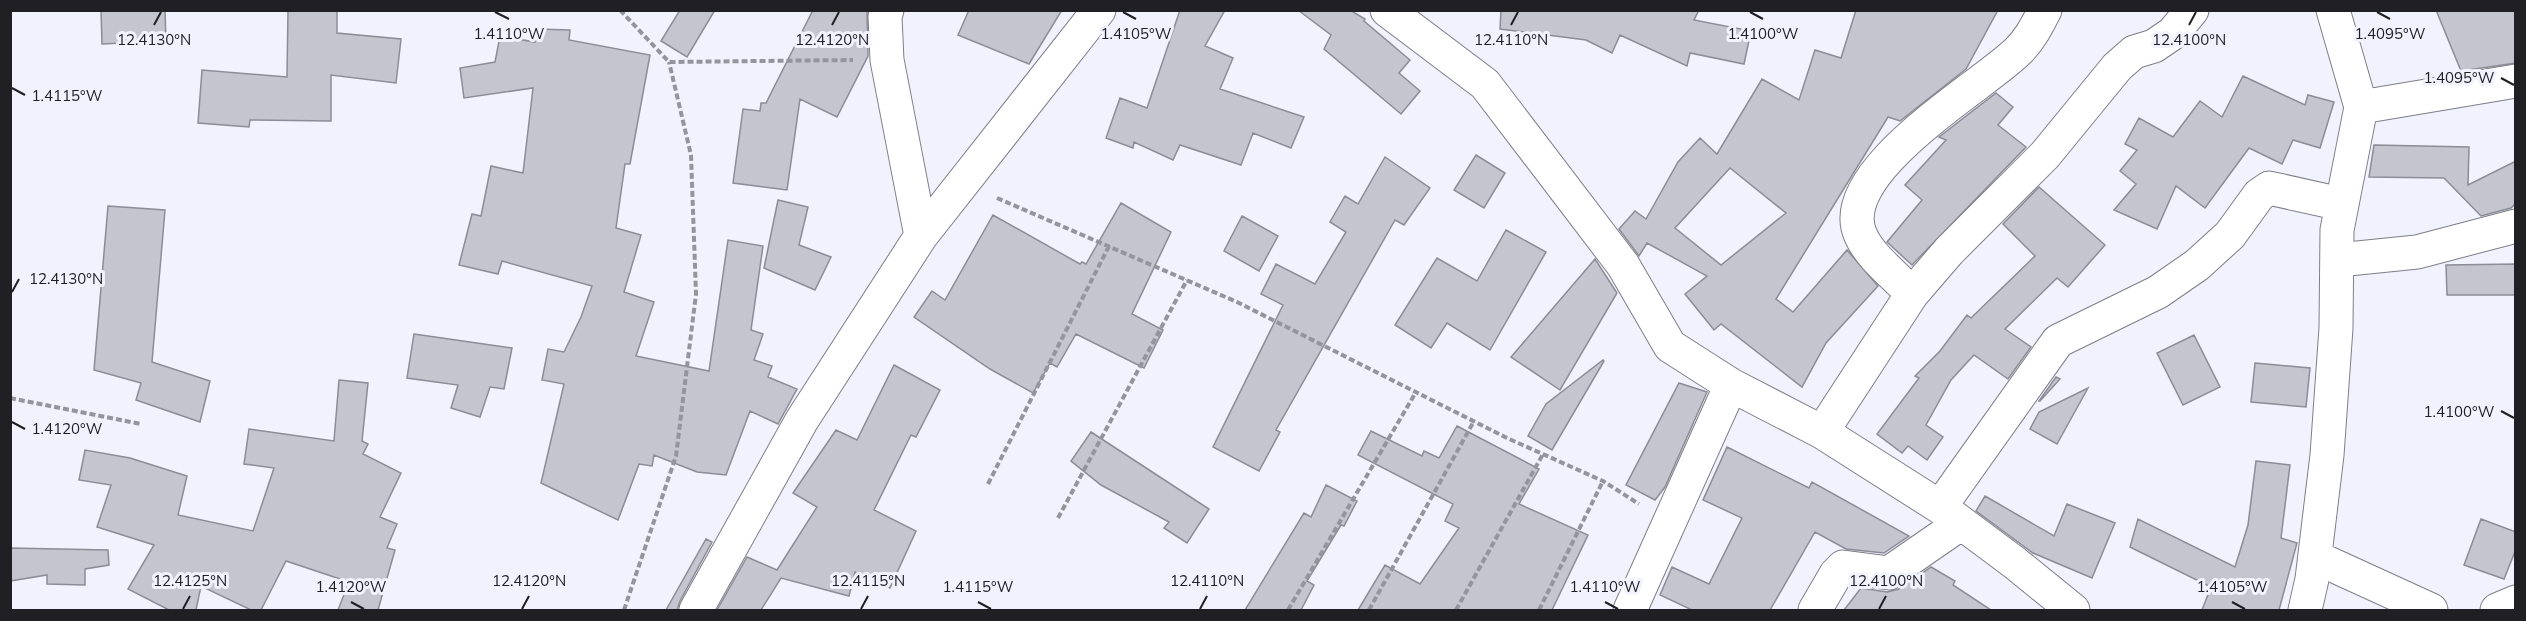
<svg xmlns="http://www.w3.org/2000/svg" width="2526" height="621" font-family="Mulish,sans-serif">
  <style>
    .building { fill: #c5c5d0; stroke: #8b8c96; stroke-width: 1.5; fill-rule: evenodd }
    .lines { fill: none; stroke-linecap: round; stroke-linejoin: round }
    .street-casing { stroke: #7e7e88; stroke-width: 35 }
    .path { stroke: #94949c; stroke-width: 4; stroke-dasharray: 6 3; stroke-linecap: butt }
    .street { stroke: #fff; stroke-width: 33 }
    .ticks { fill: none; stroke: #202024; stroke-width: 2 }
    .ticks-label { font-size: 15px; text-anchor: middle; fill: #202024; stroke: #f1f2fd; stroke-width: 6; stroke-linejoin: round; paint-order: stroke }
  </style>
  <rect width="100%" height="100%" fill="#f1f2fd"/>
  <!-- building -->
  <path class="building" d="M 101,10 L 165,10 L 166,41 L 102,44 Z
    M 288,10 L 337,10 L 337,33 L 401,39 L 396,83 L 331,75 L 331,121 L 250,120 L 249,127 L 198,123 L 202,70 L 287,77 Z
    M 680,10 L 715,10 L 687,57 L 661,41 Z
    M 813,10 L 867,10 L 868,56 L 837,117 L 800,99 L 787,190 L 733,183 L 743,109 L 760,111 L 761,103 L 766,103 Z
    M 969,10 L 1062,10 L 1029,64 L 958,35 Z
    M 1180,10 L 1225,10 L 1205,46 L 1233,58 L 1220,89 L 1304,117 L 1291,148 L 1253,133 L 1241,165 L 1180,145 L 1173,160 L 1134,142 L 1133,148 L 1106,138 L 1120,98 L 1147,108 Z
    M 1298,10 L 1350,10 L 1365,19 L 1364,21 L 1410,60 L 1399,73 L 1420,91 L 1401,114 L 1324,49 L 1331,35 Z
    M 1501,10 L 1699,10 L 1694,20 L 1751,31 L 1744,64 L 1690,53 L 1687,66 L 1620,35 L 1612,53 L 1586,40 L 1500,29 Z
    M 1856,10 L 1998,10 L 1966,69 L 1900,121 L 1888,117 L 1776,299 L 1793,312 L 1847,250 L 1878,286 L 1826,343 L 1802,387 L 1721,324 L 1714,330 L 1685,294 L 1707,276 L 1647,243 L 1639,256 L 1619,229 L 1635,211 L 1646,219 L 1678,162 L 1700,138 L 1717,154 L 1762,79 L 1799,100 L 1815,50 L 1841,58 ZM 1730,168 L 1786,213 L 1721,265 L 1675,228 Z
    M 2436,10 L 2516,10 L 2516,63 L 2461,71 Z
    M 536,29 L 570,30 L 569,40 L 650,55 L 630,164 L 625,164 L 616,228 L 641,235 L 624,292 L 654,302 L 636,356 L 709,371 L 728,240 L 763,246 L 751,330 L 763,334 L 754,360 L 772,366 L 768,377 L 797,389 L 778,424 L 750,411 L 726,475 L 697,472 L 654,455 L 652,466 L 639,464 L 618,520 L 541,483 L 564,384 L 542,380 L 548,349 L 564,352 L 581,317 L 592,286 L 502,261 L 498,274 L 459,265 L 472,214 L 481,216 L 491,166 L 523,173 L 533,88 L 464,98 L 460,68 L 495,62 L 500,36 L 535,42 Z
    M 2243,76 L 2305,105 L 2308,95 L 2334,102 L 2320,148 L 2293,140 L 2282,164 L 2249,148 L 2205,208 L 2176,186 L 2157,229 L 2114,210 L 2136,184 L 2120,171 L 2137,150 L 2125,144 L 2139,118 L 2173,137 L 2200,101 L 2222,117 Z
    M 1996,93 L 2013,107 L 1998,125 L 2026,147 L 1912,265 L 1887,242 L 1922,200 L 1905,185 L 1946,140 L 1939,137 Z
    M 2374,145 L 2469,147 L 2468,185 L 2516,161 L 2516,203 L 2511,208 L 2481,216 L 2444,178 L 2369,177 Z
    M 1476,155 L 1505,173 L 1484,208 L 1454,190 Z
    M 1385,157 L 1430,188 L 1404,225 L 1395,220 L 1276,430 L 1280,432 L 1259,471 L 1213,447 L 1283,305 L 1261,294 L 1276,264 L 1315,284 L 1346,232 L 1330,222 L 1345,196 L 1358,204 Z
    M 2039,187 L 2105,245 L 2068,287 L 2057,278 L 2005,329 L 2031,347 L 2008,379 L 1974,355 L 1951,380 L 1926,425 L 1943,437 L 1927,460 L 1908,446 L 1902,453 L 1877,434 L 1919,378 L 1915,376 L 1940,351 L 1967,315 L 1971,318 L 2035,256 L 2003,224 Z
    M 778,200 L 808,207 L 799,245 L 831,257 L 815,290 L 764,268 Z
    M 1121,203 L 1171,232 L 1132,314 L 1163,330 L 1144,368 L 1076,334 L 1057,367 L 1050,363 L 1033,393 L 990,369 L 914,317 L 932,291 L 945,300 L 993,215 L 1080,264 L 1082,262 L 1086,264 Z
    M 108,206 L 165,210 L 152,362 L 210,381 L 200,422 L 136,400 L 141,383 L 94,370 Z
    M 1242,216 L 1278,236 L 1259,271 L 1224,251 Z
    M 1506,230 L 1546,252 L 1490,350 L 1447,323 L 1431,348 L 1395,325 L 1437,258 L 1477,281 Z
    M 1595,259 L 1617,293 L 1560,390 L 1511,357 Z
    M 2516,264 L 2516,295 L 2447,295 L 2446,265 Z
    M 414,334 L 512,348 L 504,389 L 490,387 L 480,417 L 451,408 L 458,385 L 407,378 Z
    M 2194,335 L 2220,387 L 2183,405 L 2157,353 Z
    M 1603,360 L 1604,361 L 1552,450 L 1528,436 L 1546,404 Z
    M 2255,363 L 2310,368 L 2306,407 L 2251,402 Z
    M 894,365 L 940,390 L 916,437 L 911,435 L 874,510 L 916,531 L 890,588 L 855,572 L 849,596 L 781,578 L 761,610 L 717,610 L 747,557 L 777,570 L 817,507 L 793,493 L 836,430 L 857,440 Z
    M 2056,377 L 2060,379 L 2040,401 L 2039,401 Z
    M 339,380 L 368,383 L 362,441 L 368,444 L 363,454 L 401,473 L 380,517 L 397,524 L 387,548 L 395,550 L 378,610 L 338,610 L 349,582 L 286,561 L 261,610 L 251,610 L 201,586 L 196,610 L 169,610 L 128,589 L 154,545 L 97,527 L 111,485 L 79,480 L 85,450 L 130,458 L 187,476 L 178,515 L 253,531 L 274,468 L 244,464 L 249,429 L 334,441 Z
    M 1679,383 L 1707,392 L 1665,487 L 1655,500 L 1626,485 Z
    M 2088,388 L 2057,444 L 2030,429 L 2039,412 Z
    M 1457,426 L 1539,469 L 1519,504 L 1588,535 L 1552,610 L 1358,610 L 1385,565 L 1420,584 L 1459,528 L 1445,521 L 1453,504 L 1358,455 L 1371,431 L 1422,456 L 1424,451 L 1439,458 Z
    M 1091,432 L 1209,509 L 1187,543 L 1164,528 L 1169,522 L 1101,485 L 1071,461 Z
    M 1727,447 L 1809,488 L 1812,482 L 1909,536 L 1884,553 L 1846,549 L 1815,532 L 1770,610 L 1692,610 L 1660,595 L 1672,567 L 1709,584 L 1742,518 L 1703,500 Z
    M 2256,461 L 2290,465 L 2281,538 L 2297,543 L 2279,610 L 2202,610 L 2211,587 L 2130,547 L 2138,519 L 2235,567 L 2248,525 Z
    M 1326,485 L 1357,501 L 1344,526 L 1341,525 L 1307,581 L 1314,585 L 1301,610 L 1245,610 L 1304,513 L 1311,517 Z
    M 1985,496 L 2054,536 L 2067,504 L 2115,523 L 2092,578 L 2033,553 L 1976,511 Z
    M 2481,519 L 2516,532 L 2516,549 L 2504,579 L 2464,565 Z
    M 706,539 L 712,542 L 680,601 L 677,610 L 666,610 Z
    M 10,548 L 108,550 L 109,565 L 85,569 L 85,585 L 47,584 L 47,575 L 10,581 Z
    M 1931,567 L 1955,581 L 1953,585 L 1991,610 L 1844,610 L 1861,588 L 1887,592 L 1899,589 Z"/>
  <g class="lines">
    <!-- street casing -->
    <g class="street-casing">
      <path id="street" d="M 887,10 L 885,17 L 887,60 L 921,236
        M 1387,10 L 1485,84 L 1623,265 L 1670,346 L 1731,385 L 1822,432 L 1940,507 L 2015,563 L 2073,610
        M 2361,107 L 2516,81
        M 2338,260 L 2417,252 L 2516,226
        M 1912,294 C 1896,276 1871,258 1861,236 C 1831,173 1980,88 2017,52 C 2030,40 2037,25 2045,10
        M 1822,432 L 1912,294 L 1949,251 L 2045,155 L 2117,67 L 2134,52 L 2154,46 L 2173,33 L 2192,10
        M 1940,507 L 2058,341 L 2158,292 L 2197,265 L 2230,235 L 2259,195 L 2269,188 L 2341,204
        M 2315,557 L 2431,610
        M 696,610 L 802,420 L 921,236 L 1099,10
        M 1630,610 L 1731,385
        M 1815,610 L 1836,574 L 1843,567 L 1889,573 L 1960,524
        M 2305,610 L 2312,579 L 2327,455 L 2336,328 L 2337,230 L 2361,107 L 2333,10
        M 2497,610 L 2516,602"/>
    </g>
    <!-- path -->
    <path class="path" d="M 620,10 L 669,62 L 853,60
      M 997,198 L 1237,302 L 1507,438 L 1603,481 L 1639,504
      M 10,398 L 141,424
      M 988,484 L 1109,246
      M 1058,518 L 1187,280
      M 624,610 L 676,456 L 696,294 L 691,155 L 669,62
      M 1288,610 L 1416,392
      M 1369,610 L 1474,421
      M 1456,610 L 1543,454
      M 1539,610 L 1603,481"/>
    <!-- street -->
    <use href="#street" class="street"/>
  </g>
  <!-- ticks -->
  <path class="ticks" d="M 495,12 L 509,19M 1123,12 L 1136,19M 1750,12 L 1763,19M 2377,12 L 2390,19M 154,25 L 161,12M 832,25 L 839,12M 1511,25 L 1518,12M 2189,25 L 2196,12M 2501,78 L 2514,85M 12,88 L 25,95M 12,292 L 19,279M 2501,411 L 2514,418M 12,422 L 25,429M 351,602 L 364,609M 978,602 L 991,609M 1605,602 L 1618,609M 2232,602 L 2245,609M 183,609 L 190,596M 522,609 L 529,596M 861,609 L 868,596M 1200,609 L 1207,596M 1879,609 L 1886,596"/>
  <g class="ticks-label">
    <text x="2390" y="39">1.4095°W</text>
    <text x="509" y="39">1.4110°W</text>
    <text x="1136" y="39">1.4105°W</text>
    <text x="1763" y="39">1.4100°W</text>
    <text x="154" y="45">12.4130°N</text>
    <text x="832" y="45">12.4120°N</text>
    <text x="1511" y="45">12.4110°N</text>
    <text x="2189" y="45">12.4100°N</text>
    <text x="2459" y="83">1.4095°W</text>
    <text x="67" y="101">1.4115°W</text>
    <text x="66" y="284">12.4130°N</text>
    <text x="2459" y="417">1.4100°W</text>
    <text x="67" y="434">1.4120°W</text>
    <text x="190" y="586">12.4125°N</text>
    <text x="529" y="586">12.4120°N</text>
    <text x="868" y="586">12.4115°N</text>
    <text x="1207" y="586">12.4110°N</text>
    <text x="1886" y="586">12.4100°N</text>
    <text x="351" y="592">1.4120°W</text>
    <text x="978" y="592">1.4115°W</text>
    <text x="1605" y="592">1.4110°W</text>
    <text x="2232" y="592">1.4105°W</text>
  </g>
  <!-- border -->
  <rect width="2526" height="621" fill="none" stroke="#202024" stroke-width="24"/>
</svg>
